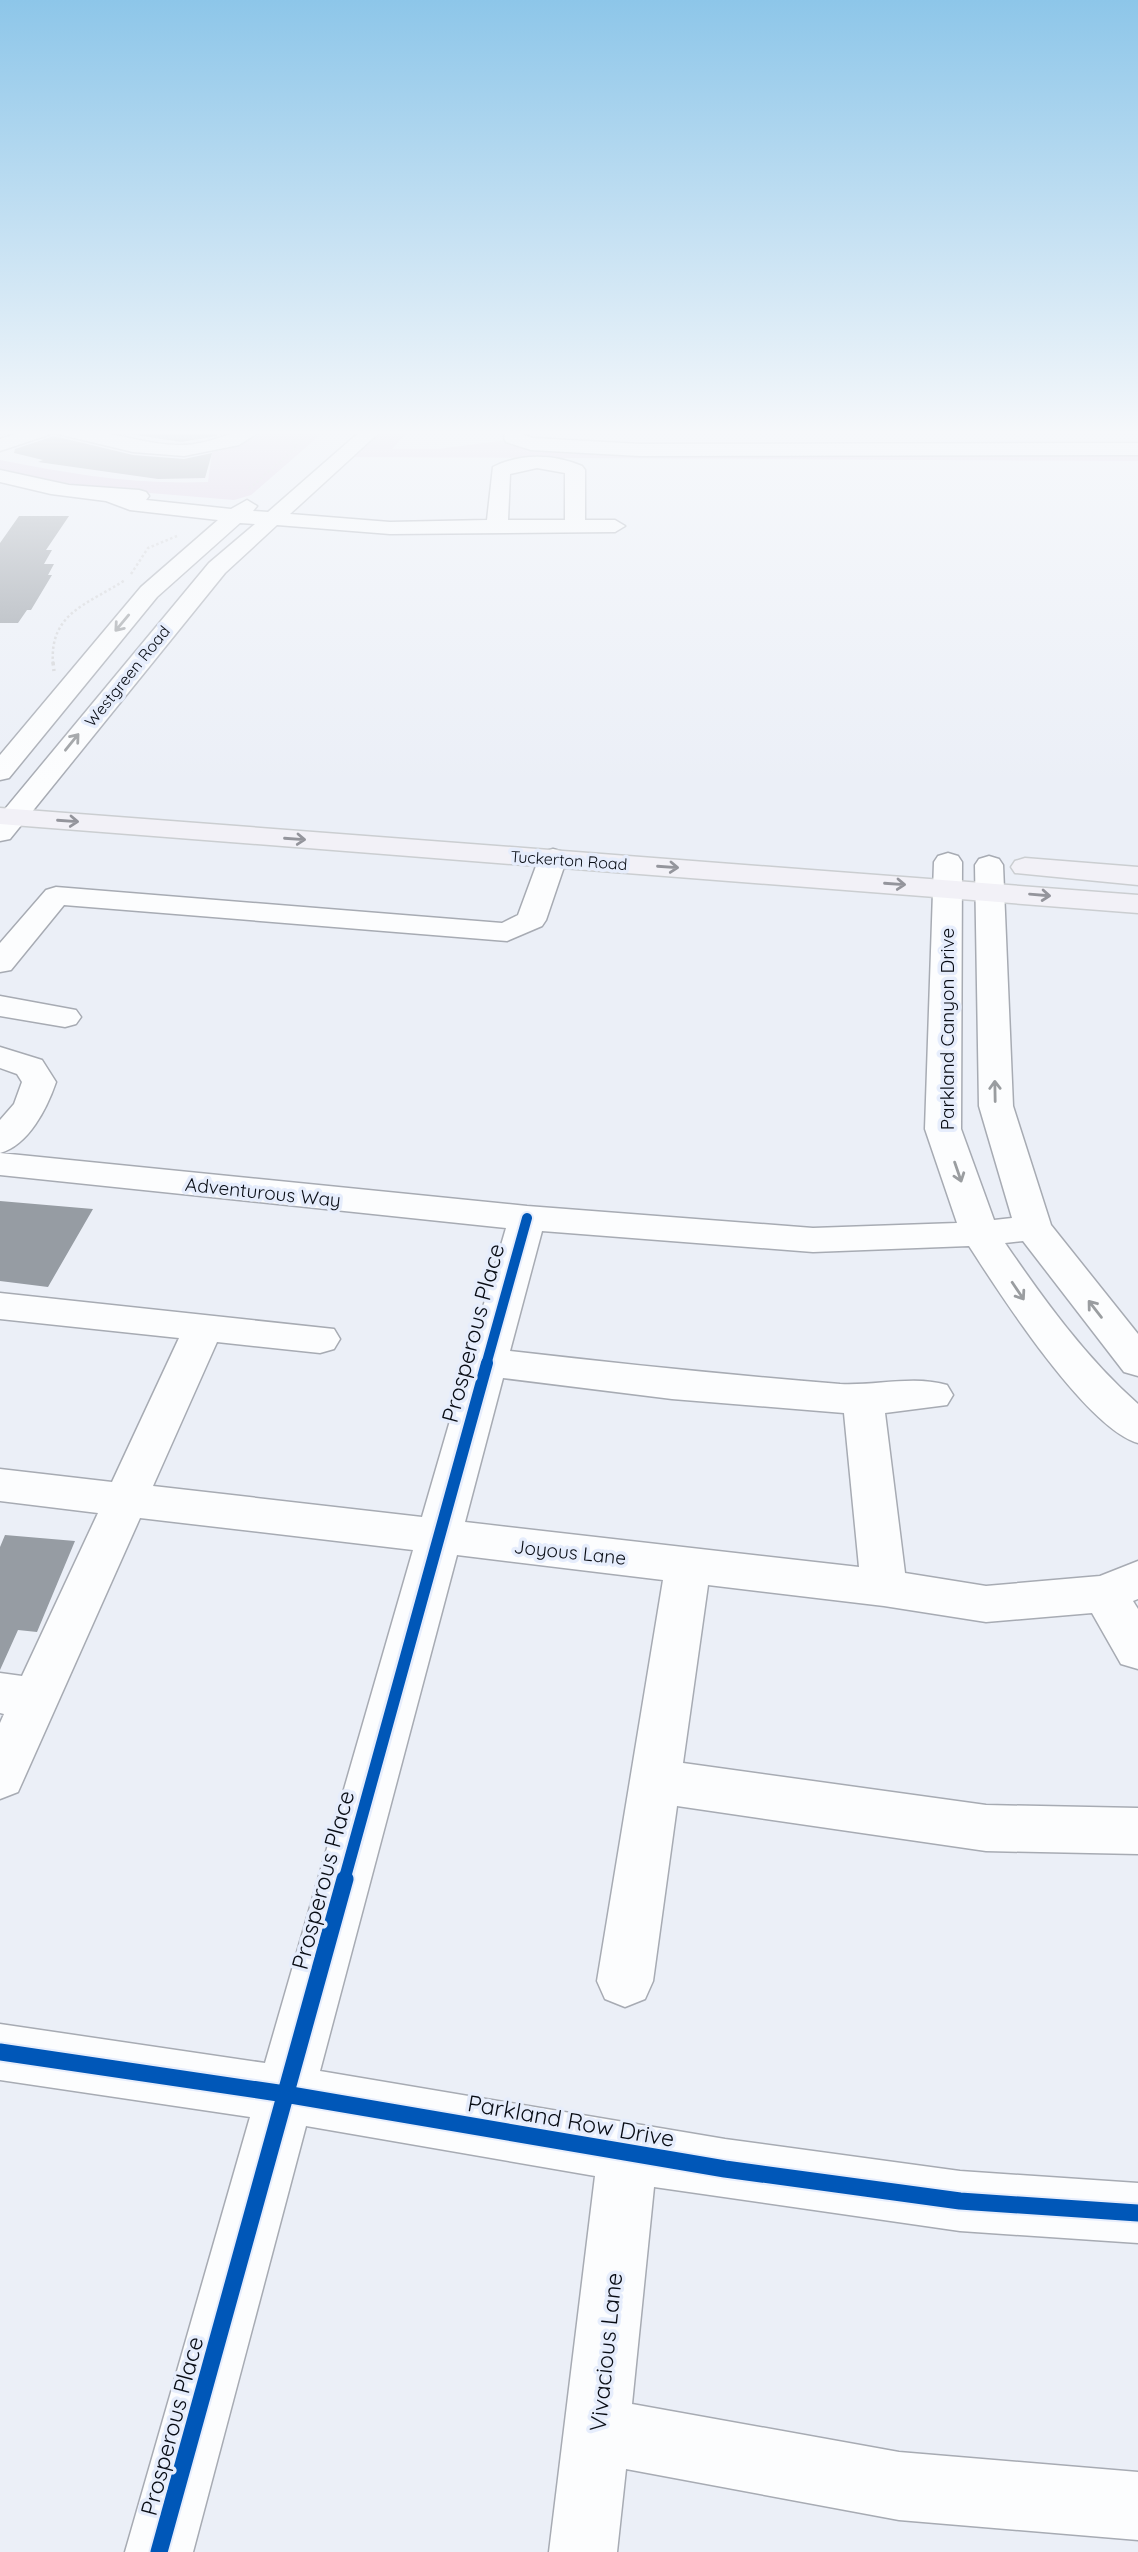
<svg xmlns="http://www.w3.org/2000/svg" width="1138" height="2552" font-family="Quicksand,sans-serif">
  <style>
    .green { fill: #dccbe2 }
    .building { fill: #969ca3 }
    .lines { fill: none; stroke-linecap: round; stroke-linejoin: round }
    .minor-casing { stroke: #a7abb3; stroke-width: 3 }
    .major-casing { stroke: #cbced1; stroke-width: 3 }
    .path-far1 { stroke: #d2d3d6; stroke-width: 2.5; stroke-dasharray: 2.5 2.5; stroke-linecap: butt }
    .path { stroke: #d2d3d6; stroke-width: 3.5; stroke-dasharray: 3.5 3.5; stroke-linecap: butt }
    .minor { fill: #fcfdfe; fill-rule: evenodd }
    .major { fill: #f2f1f7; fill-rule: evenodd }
    .cycleway-far2-casing { stroke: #e6edfc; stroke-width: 14 }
    .cycleway-far1-casing { stroke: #e6edfc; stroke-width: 17 }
    .cycleway-casing { stroke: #e6edfc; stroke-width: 21 }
    .cycleway-far2 { stroke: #0057b8; stroke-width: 10 }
    .cycleway-far1 { stroke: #0057b8; stroke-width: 12 }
    .cycleway { stroke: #0057b8; stroke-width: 17 }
    .oneway { stroke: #9a9da0 }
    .oneway2 { stroke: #94959c }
    .labels { text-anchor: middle; stroke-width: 7; stroke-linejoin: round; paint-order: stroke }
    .far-street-label { font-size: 16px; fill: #080c14; stroke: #e6edfc }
    .street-label { font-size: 19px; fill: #080c14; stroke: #e6edfc }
    .near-street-label { font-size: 23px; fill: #080c14; stroke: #e6edfc }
  </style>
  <rect width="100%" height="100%" fill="#ebeff7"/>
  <!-- green -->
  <path class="green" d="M 271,429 L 327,429 L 251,495 L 234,500 L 90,488 L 0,470 L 0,460 C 70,474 137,485 208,482 L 212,452 L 238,446 Z
    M 383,429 L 410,429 L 392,449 L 438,449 L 507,440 L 516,444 L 1138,454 L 1138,461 L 352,457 Z"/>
  <!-- building -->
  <path class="building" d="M 97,429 L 219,429 L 217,436 L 181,442 Z
    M 54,436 L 133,455 L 184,459 L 212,453 L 205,478 L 158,479 L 38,462 L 43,460 L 14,453 L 15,449 Z
    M 19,516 L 69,516 L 46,550 L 52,550 L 44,564 L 54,564 L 48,575 L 52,575 L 31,610 L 27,610 L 18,623 L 0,623 L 0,543 Z
    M 0,1201 L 93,1209 L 48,1287 L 0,1281 Z
    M 5,1535 L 75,1541 L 37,1632 L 18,1630 L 0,1670 L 0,1547 Z"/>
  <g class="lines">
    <!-- minor casing -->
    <g class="minor-casing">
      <path id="minor" d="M 31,429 C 47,429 64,427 80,429 C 114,432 146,445 181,445 C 211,445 235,428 264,429 L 239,445 L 184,456 L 133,452 L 54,433 L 0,451 L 0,439 Z
        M 363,429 L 383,429 L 290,514 L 390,522 L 487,520 L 493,467 C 521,453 554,454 582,466 L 585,470 L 585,520 L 615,520 L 625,526 L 615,532 L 390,534 L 277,525 L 225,573 L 10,839 L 0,841 L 0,815 L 209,563 L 255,524 L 240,523 L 157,597 L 9,778 L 0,780 L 0,755 L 141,587 L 218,520 L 130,510 L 106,501 L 51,494 L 0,482 L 0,470 L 69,485 L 139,490 L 146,492 L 149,496 L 146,500 L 231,509 L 247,500 L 257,506 L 253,511 L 268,512 ZM 537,468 L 565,473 L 565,520 L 508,520 L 510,474 Z
        M 506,429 L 524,429 L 523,435 L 533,438 L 640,444 L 1138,443 L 1138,455 L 640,456 L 531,450 L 506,442 L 504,438 Z
        M 553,849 L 563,852 L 567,858 L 546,920 L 542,926 L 507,941 L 64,905 L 11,970 L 0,972 L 0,943 L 46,890 L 56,887 L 502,923 L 518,915 L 539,858 L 543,852 Z
        M 948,853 L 958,856 L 962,862 L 961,1129 L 994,1220 L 1012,1218 L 979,1106 L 975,865 L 979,859 L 989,856 L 999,859 L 1003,865 L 1013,1106 L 1051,1225 L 1138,1334 L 1138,1376 L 1124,1372 L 1023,1241 L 1005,1243 C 1044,1300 1086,1358 1138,1404 L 1138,1443 C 1086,1428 1000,1294 969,1246 L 813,1252 L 542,1231 L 510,1351 C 620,1364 730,1375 840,1384 C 875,1386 913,1375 947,1385 L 953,1395 L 947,1405 L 885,1413 L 905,1573 L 986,1586 L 1100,1576 L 1138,1561 L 1138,1599 L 1133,1601 L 1138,1609 L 1138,1669 L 1121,1664 L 1092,1613 L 986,1622 L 884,1606 L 708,1585 L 683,1763 L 986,1805 L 1138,1808 L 1138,1854 L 986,1851 L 677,1806 L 653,1981 L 645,1999 L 625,2007 L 605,1999 L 597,1981 L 663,1580 L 457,1555 L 320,2071 L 725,2139 L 960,2171 L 1138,2183 L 1138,2243 L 960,2231 L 654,2187 L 632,2404 L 899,2452 L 1138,2472 L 1138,2540 L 899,2520 L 626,2469 L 617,2552 L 549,2552 L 595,2176 L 306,2126 L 193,2552 L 125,2552 L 250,2117 L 0,2080 L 0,2024 L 265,2063 L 413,1550 L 140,1518 L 18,1792 L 0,1799 L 0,1723 L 4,1714 L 0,1713 L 0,1673 L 22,1676 L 98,1513 L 0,1501 L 0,1469 L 112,1482 L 179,1338 L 0,1319 L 0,1293 L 334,1329 L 340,1339 L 334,1349 L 320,1353 L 217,1342 L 153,1486 L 422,1517 L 506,1228 L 0,1175 L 0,1153 L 527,1206 L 813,1228 L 957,1223 L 925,1129 L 934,862 L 938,856 ZM 503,1378 L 672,1399 L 844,1413 L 859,1567 L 465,1522 Z
        M 0,996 L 76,1010 L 81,1017 L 76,1024 L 65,1027 L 0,1016 Z
        M 0,1047 L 42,1060 L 56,1082 C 47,1108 29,1145 0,1153 L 0,1120 L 14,1104 L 22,1082 L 17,1074 L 0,1068 Z"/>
    </g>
    <!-- major casing -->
    <g class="major-casing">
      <path id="major" d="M 0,808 L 1138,895 L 1138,913 L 0,824 Z
        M 1025,858 L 1138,867 L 1138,885 L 1015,873 L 1011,867 L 1015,861 Z"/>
    </g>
    <!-- path-far1 -->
    <path class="path-far1" d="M 249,489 L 294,449 L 304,429
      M 131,574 L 148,548 L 177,536
      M 53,664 C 49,612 89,604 125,580"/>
    <!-- path -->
    <path class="path" d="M 53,662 L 54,671"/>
    <!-- minor -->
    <use href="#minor" class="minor"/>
    <!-- major -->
    <use href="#major" class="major"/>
    <!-- cycleway-far2 casing -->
    <g class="cycleway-far2-casing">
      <path id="cycleway-far2" d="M 486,1365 L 527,1218"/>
    </g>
    <!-- cycleway-far1 casing -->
    <g class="cycleway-far1-casing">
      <path id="cycleway-far1" d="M 344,1881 L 487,1363"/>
    </g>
    <!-- cycleway casing -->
    <g class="cycleway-casing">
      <path id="cycleway" d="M 0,2052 L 285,2094 L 725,2169 L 960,2201 L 1138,2213
        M 159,2552 L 345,1879"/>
    </g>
    <!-- cycleway-far2 -->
    <use href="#cycleway-far2" class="cycleway-far2"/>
    <!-- cycleway-far1 -->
    <use href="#cycleway-far1" class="cycleway-far1"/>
    <!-- cycleway -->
    <use href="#cycleway" class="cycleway"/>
  </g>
  <!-- one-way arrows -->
  <defs><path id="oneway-shaft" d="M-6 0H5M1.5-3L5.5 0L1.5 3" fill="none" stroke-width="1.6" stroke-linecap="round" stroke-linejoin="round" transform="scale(1.75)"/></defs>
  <g class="oneway">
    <use href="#oneway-shaft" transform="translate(122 623) rotate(130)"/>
    <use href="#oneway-shaft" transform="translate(72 742) rotate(-51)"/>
    <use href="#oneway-shaft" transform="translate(995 1091) rotate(-91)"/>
    <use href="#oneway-shaft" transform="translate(958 1172) rotate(71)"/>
    <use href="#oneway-shaft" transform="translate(1018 1291) rotate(56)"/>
    <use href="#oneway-shaft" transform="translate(1095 1309) rotate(-128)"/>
  </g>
  <g class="oneway2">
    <use href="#oneway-shaft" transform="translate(68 821) rotate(4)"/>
    <use href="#oneway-shaft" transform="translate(295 839) rotate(4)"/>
    <use href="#oneway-shaft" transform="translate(668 867) rotate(4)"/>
    <use href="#oneway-shaft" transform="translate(895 884) rotate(4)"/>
    <use href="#oneway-shaft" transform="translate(1040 895) rotate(5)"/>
  </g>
  <!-- sky -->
  <linearGradient id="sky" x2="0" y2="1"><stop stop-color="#8dc6e9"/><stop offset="0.55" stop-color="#f6f8fb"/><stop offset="1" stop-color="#f6f8fb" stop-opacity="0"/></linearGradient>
  <rect width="1138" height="786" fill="url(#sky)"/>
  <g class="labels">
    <!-- far-street labels -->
    <g class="far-street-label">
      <text transform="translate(127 676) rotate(-51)" y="6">Westgreen Road</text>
      <text transform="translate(569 860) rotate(4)" y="6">Tuckerton Road</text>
    </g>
    <!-- street labels -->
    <g class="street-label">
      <text transform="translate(947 1029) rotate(-90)" y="7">Parkland Canyon Drive</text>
      <text transform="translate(263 1192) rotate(6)" y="7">Adventurous Way</text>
      <text transform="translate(570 1552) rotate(6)" y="7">Joyous Lane</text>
    </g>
    <!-- near-street labels -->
    <g class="near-street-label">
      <text transform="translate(473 1333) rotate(-75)" y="8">Prosperous Place</text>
      <text transform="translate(323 1880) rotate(-75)" y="8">Prosperous Place</text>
      <text transform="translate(571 2121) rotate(10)" y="8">Parkland Row Drive</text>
      <text transform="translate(606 2352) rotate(-84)" y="8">Vivacious Lane</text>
      <text transform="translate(172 2426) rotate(-75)" y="8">Prosperous Place</text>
    </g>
  </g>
</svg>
